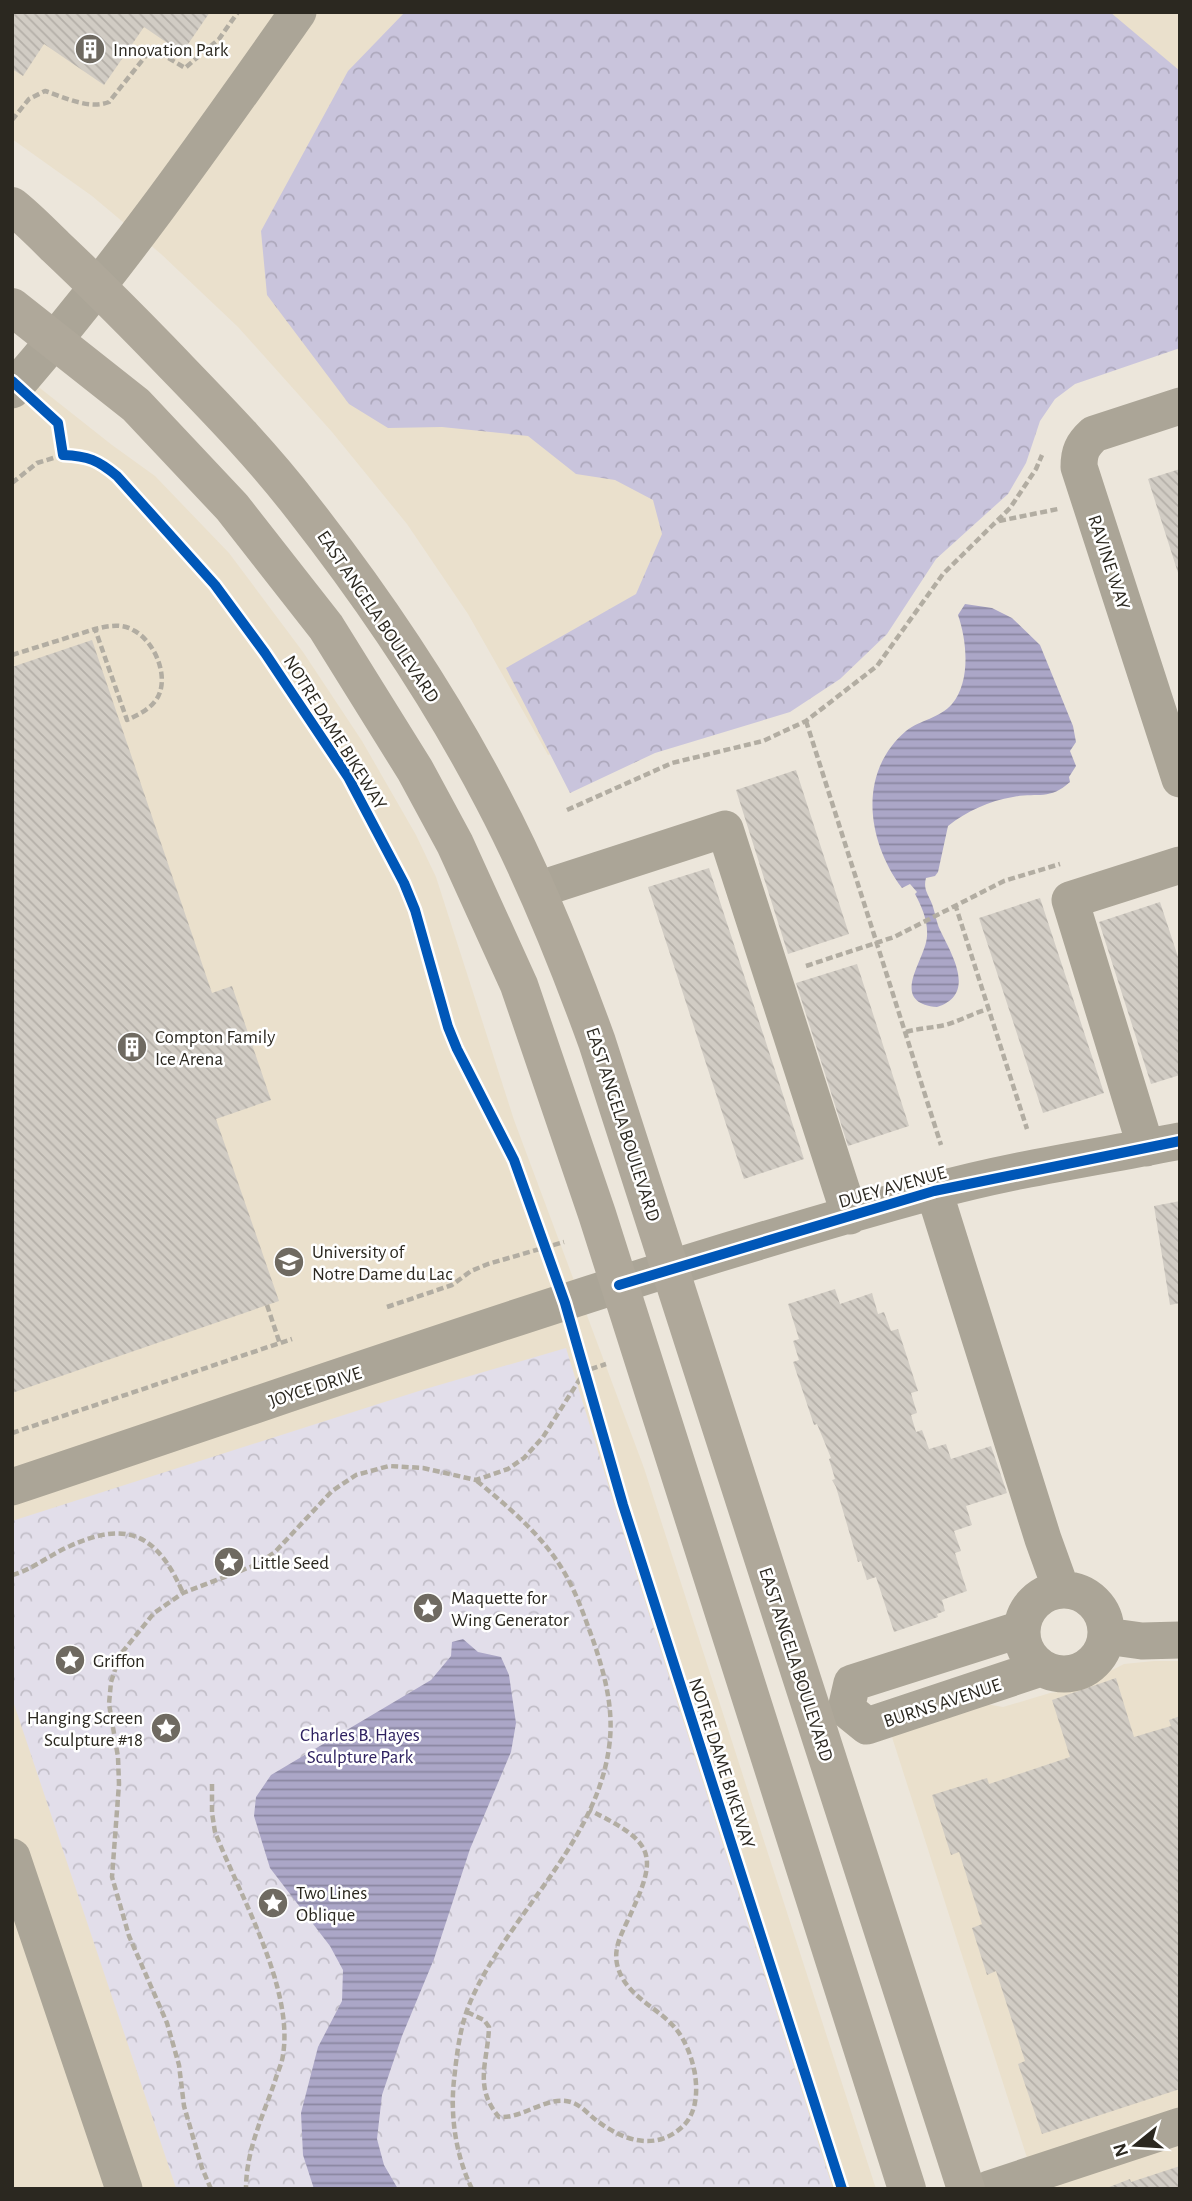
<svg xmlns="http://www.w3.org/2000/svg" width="1192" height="2201" font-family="'Alegreya Sans',sans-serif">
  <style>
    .built { fill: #eae0cc }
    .forest { fill: url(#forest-crowns) }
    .park { fill: url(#park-crowns) }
    .water { fill: url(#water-rules) }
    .building { fill: url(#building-back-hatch) }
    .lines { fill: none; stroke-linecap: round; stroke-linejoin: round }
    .path { stroke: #b2ada2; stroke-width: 4.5; stroke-dasharray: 7 3.5; stroke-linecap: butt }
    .minor { stroke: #aba597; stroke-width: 37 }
    .major { stroke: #afa89a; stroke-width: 38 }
    .cycleway-casing { stroke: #fff; stroke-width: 15 }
    .cycleway { stroke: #0057b8; stroke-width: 10 }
    .labels { text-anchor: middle; stroke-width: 5; stroke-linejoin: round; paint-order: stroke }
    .poi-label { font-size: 19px; fill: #2b2820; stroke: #fff; text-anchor: start }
    .street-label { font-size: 19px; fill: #2b2820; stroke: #fff }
    .park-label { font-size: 19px; fill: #2e2160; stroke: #fff }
  </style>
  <defs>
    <pattern id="forest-crowns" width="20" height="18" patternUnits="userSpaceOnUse" patternTransform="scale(1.75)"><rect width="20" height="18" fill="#c9c4dc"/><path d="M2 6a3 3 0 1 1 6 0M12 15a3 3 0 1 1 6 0" fill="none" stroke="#ada8bc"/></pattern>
    <pattern id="park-crowns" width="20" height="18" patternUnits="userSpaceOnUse" patternTransform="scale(1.75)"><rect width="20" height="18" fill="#e2deea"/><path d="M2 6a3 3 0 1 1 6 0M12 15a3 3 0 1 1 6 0" fill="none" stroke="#c2bec8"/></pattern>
    <pattern id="water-rules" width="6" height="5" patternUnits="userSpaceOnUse" patternTransform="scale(1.75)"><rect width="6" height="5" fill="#aba6c7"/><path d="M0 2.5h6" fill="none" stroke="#8b87a1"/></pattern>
    <pattern id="building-back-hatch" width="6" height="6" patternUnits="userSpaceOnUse" patternTransform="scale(1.75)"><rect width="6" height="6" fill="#d1ccc4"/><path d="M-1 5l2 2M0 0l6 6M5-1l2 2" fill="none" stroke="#b4afa8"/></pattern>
  </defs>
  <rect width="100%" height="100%" fill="#ece6db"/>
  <!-- built -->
  <path class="built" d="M 12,12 L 1180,12 L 1180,305 L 1085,327 L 653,725 L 548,755 L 468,614 L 407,524 L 332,432 L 238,327 L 161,254 L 92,196 L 12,139 Z
    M 12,366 L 112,445 L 155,476 L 229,553 L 303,652 L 362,741 L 416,835 L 436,877 L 514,1120 L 644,1468 L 876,2189 L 12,2189 Z
    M 1154,1661 L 1180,1661 L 1180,2189 L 1037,2189 L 891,1734 L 986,1704 L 1003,1707 L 1050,1693 L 1066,1691 L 1087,1683 L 1124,1664 Z"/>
  <!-- forest -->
  <path class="forest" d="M 405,12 L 1110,12 L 1180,71 L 1180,348 L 1075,384 L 1055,399 L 1040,421 L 1026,463 L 1008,494 L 936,559 L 887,634 L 840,679 L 790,712 L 655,753 L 570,793 L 506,668 L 636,594 L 662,534 L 653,500 L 615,480 L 576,474 L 528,436 L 442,427 L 388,428 L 349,404 L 267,295 L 261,231 L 348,71 Z"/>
  <!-- park -->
  <path class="park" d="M 566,1348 L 625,1539 L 833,2189 L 176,2188 L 12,1698 L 12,1521 L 422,1390 Z"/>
  <!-- water -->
  <path class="water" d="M 965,604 L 992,608 L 1012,618 L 1040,645 L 1073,726 L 1076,742 L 1070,751 L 1076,766 L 1069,777 L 1070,782 C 1049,801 1037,792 1013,797 C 989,801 967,811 948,826 L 938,872 L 935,876 L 926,878 C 923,889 928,894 932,904 C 935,912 936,921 940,930 C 952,955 977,994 937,1007 C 887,1002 926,960 927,936 C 928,921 922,907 915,894 L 917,892 L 910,884 L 902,888 C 867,841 857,773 906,731 C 920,720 940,718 952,704 C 971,681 967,641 958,615 Z
    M 463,1639 L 478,1652 L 501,1657 L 509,1675 L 516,1723 L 511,1752 L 470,1849 L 434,1959 L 402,2036 L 382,2095 L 377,2139 L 384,2165 L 398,2189 L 314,2189 L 303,2155 L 301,2113 L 318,2047 L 342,2001 L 343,1970 L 330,1946 L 270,1868 L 254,1816 L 256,1797 L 271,1775 L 431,1680 L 451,1656 L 452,1642 Z"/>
  <!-- building -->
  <path class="building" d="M 12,12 L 210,12 L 182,53 L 144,27 L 104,85 L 44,44 L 23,76 L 12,69 Z
    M 1180,469 L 1180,576 L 1179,576 L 1148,479 Z
    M 92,640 L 212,993 L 232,986 L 271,1100 L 216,1119 L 279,1301 L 12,1393 L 12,667 Z
    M 796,770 L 849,934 L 788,954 L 736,790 Z
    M 709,868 L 804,1159 L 744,1179 L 648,887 Z
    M 1040,898 L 1104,1093 L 1043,1113 L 979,918 Z
    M 1160,902 L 1180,963 L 1180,1075 L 1151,1084 L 1099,922 Z
    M 857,964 L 909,1126 L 848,1146 L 796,983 Z
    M 1180,1201 L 1180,1303 L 1170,1305 L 1154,1206 Z
    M 835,1289 L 840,1304 L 872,1293 L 878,1314 L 884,1312 L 891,1331 L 898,1329 L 918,1391 L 911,1393 L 917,1413 L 911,1415 L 916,1432 L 922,1430 L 929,1449 L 946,1444 L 951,1459 L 991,1446 L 1007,1493 L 966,1506 L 972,1525 L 954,1531 L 961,1551 L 955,1553 L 967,1591 L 942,1600 L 945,1611 L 937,1614 L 938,1617 L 894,1632 L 876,1577 L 867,1580 L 861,1561 L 858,1562 L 836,1487 L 832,1480 L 835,1479 L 829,1459 L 831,1458 L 817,1424 L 814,1425 L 793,1362 L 799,1360 L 793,1341 L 799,1339 L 788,1304 Z
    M 1116,1678 L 1134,1737 L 1171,1726 L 1169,1720 L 1180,1716 L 1180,2089 L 1042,2134 L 1018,2064 L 1025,2061 L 996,1971 L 987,1975 L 972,1928 L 982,1924 L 959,1852 L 951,1855 L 932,1795 L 987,1778 L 989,1784 L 1070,1757 L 1052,1700 Z
    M 1180,2166 L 1180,2189 L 1104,2189 L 1130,2179 L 1131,2182 Z"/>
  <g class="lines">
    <!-- path -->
    <path class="path" d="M 12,120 L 29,99 L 45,91 C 64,97 89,110 109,102 L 152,48 L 185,68 L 219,39 L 238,12
      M 12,483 L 37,463 L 63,455
      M 999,521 L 1058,509
      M 12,655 L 95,629 L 127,720 C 140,714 155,707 160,692 C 167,671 153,640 133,630 C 121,623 108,626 95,629
      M 806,721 L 941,1145
      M 567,810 L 672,763 L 763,741 L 806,721 L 877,666 L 943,574 L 1010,508 L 1036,469 L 1042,455
      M 955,904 L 1027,1129
      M 806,966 L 894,937 L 1004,881 L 1060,864
      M 906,1032 C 920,1028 932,1028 945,1025 C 960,1021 973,1013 989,1009
      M 267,1305 L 280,1344
      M 387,1307 L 452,1285 L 471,1271 L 488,1264 L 564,1242
      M 12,1433 L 292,1339
      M 12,1575 C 34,1569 49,1555 70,1546 C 129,1519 158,1536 183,1593
      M 212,1784 L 212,1813 L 215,1832 C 240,1896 294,1988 283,2055 C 282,2064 277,2073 275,2081 C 263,2116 246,2150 246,2189
      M 467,2012 L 484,2020 L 489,2027 C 488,2061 473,2087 499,2117 C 523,2119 547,2095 571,2102 C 581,2105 588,2114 596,2120 C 622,2140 655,2152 682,2127 C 707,2105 695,2052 676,2029 C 657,2006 624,1996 617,1964 C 614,1949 620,1937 626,1924 C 658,1856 659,1844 589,1810
      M 211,2189 L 202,2168 L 184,2106 L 179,2065 L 167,2023 L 129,1936 L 112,1877 L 119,1784 L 118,1757 L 109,1704 L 111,1682 L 120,1655 L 154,1613 L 183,1593 L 258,1564 L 275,1552 L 332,1491 L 356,1475 L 389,1466 L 423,1468 L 476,1480 L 508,1469 L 524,1458 L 543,1437 L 585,1371 L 606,1364
      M 472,2189 C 456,2156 450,2117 454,2080 C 457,2053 460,2024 472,1998 C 512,1910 601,1839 610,1739 C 613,1705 604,1672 593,1640 C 586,1621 579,1600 569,1581 C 548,1540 512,1510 477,1481"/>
    <!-- minor -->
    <path class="minor" d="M 12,390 C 116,271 207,141 298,12
      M 1180,406 L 1094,434 C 1082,445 1079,452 1079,467 L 1180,779
      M 537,890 L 725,829 L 850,1216
      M 1146,1148 L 1070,900 L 1180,865
      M 934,1191 L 1043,1539 L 1061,1589
      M 12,1487 C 318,1385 623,1276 934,1191 C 1014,1169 1098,1157 1180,1141
      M1022 1632a42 42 0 1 1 84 0a42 42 0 1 1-84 0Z
      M 1106,1636 L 1142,1641 L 1180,1640
      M 846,1709 L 867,1726 L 1041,1668
      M 846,1709 L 852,1683 L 1021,1629
      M 12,1857 L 124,2189
      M 989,2189 L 1180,2126"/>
    <!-- major -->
    <path class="major" d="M 12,206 C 27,218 41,232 55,246 C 91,280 126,315 160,350 C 209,401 259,451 302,507 C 374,599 439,695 493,799 C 534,877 567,959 597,1042 L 966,2189
      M 12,307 L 136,405 L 232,507 L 326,627 L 415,770 L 455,844 L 519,985 L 597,1214 L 907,2189"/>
    <!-- cycleway casing -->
    <g class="cycleway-casing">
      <path id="cycleway" d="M 12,381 L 58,423 L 63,455 C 88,456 98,460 117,476 L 215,585 L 265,653 L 348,777 L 404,883 L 415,910 L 448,1027 L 457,1049 L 514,1160 L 565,1303 L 623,1505 L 842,2189
        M 619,1285 L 934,1191 L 1180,1141"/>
    </g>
    <!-- cycleway -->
    <use href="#cycleway" class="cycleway"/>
  </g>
  <!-- icons -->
  <defs>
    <g id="building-disc" transform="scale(1.575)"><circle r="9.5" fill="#6f6a61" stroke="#fff"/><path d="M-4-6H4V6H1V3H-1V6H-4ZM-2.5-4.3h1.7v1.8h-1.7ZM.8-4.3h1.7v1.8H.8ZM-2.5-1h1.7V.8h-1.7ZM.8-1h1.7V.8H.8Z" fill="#fff"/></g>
    <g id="university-disc" transform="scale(1.575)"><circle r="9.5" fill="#6f6a61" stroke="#fff"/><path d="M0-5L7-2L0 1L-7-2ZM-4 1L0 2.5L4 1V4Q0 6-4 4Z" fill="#fff"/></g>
    <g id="sight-disc" transform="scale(1.575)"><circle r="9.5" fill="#6f6a61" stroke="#fff"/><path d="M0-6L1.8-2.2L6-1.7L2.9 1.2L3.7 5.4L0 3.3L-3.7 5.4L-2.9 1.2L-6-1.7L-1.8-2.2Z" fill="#fff"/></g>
  </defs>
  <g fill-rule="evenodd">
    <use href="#building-disc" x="90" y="49"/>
    <use href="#building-disc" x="132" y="1047"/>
    <use href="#university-disc" x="289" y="1262"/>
    <use href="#sight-disc" x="229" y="1562"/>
    <use href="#sight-disc" x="428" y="1608"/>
    <use href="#sight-disc" x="70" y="1660"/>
    <use href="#sight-disc" x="166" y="1728"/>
    <use href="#sight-disc" x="273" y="1903"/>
  </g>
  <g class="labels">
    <!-- poi labels -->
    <g class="poi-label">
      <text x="113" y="56">Innovation Park</text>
      <text x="155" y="1043">Compton Family<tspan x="155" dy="22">Ice Arena</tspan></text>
      <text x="312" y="1258">University of<tspan x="312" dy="22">Notre Dame du Lac</tspan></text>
      <text x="252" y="1569">Little Seed</text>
      <text x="451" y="1604">Maquette for<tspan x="451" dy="22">Wing Generator</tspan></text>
      <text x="93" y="1667">Griffon</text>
      <text x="143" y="1724" text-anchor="end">Hanging Screen<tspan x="143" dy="22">Sculpture #18</tspan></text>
      <text x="296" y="1899">Two Lines<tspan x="296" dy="22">Oblique</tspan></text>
    </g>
    <!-- street labels -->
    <g class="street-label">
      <text transform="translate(1110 562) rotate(72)" y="7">RAVINE WAY</text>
      <text transform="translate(379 616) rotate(56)" y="7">EAST ANGELA BOULEVARD</text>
      <text transform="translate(336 732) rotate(58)" y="7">NOTRE DAME BIKEWAY</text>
      <text transform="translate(624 1124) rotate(72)" y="7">EAST ANGELA BOULEVARD</text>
      <text transform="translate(892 1186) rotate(-16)" y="7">DUEY AVENUE</text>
      <text transform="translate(315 1386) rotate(-18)" y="7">JOYCE DRIVE</text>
      <text transform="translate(797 1664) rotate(72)" y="7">EAST ANGELA BOULEVARD</text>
      <text transform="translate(942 1702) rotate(-18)" y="7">BURNS AVENUE</text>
      <text transform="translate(723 1763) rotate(72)" y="7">NOTRE DAME BIKEWAY</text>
    </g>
    <!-- park labels -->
    <g class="park-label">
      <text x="360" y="1741">Charles B. Hayes<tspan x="360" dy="22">Sculpture Park</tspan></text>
    </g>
  </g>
  <!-- border -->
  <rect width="1192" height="2201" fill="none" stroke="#2b2820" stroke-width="28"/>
  <!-- north arrow -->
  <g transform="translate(1136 2145) rotate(252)" stroke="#ffffff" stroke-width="5" paint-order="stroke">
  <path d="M0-5L12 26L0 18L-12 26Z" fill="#2b2820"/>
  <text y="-10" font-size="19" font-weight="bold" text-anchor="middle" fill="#2b2820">N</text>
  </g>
</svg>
